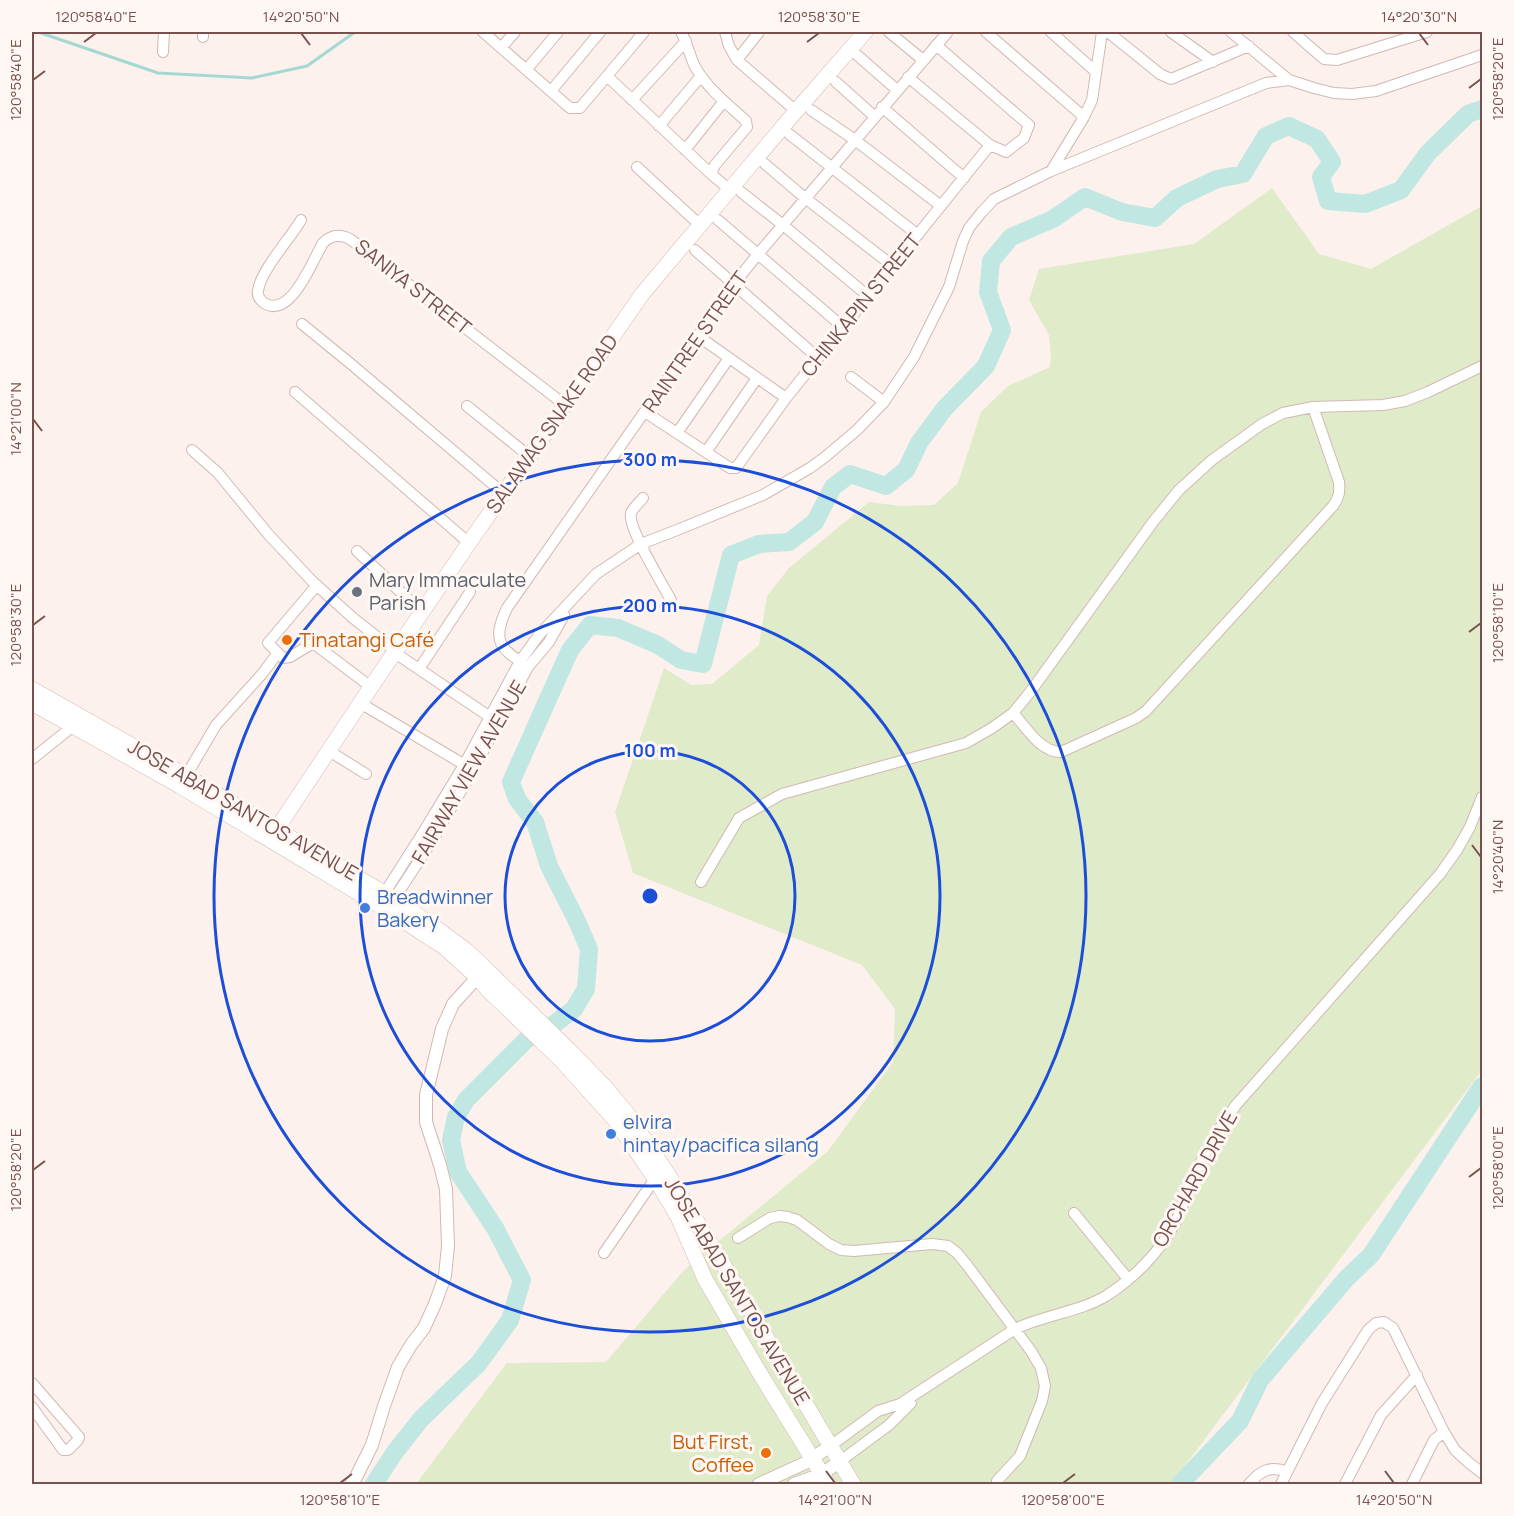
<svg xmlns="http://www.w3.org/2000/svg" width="1514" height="1516" font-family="Manrope,sans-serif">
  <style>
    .green { fill: #e0ebc9 }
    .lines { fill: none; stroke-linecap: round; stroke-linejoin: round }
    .stream { stroke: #a6d8d2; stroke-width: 3 }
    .river { stroke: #c0e7e1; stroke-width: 18 }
    .minor-casing { stroke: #d2b8b3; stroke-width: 12 }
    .tertiary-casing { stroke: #d2b8b3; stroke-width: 14 }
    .secondary-casing { stroke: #d7b9b3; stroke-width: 16 }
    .minor { stroke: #fff; stroke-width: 10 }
    .tertiary { stroke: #fff; stroke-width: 12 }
    .secondary { stroke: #fff; stroke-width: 15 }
    .ticks { fill: none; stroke: #78514e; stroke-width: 2 }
    .ring { fill: none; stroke: #1d4ed8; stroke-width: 3 }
    .worship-dot { fill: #6b7280; stroke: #fff7f3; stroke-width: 2 }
    .food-dot { fill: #e8710a; stroke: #fff7f3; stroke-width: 2 }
    .shop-dot { fill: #3f7fe0; stroke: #fff7f3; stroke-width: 2 }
    .labels { text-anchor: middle; stroke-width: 6; stroke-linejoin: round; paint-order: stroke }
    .street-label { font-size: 20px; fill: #78514e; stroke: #fff7f3 }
    .worship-label { font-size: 20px; fill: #5b616d; stroke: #fff7f3; text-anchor: start }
    .food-label { font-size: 20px; fill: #c56008; stroke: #fff7f3; text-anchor: start }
    .shop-label { font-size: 20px; fill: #366cbe; stroke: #fff7f3; text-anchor: start }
    .centre { fill: #1d4ed8; stroke: #fff7f3; stroke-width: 3 }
    .ring-label { font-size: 18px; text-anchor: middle; font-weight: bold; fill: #1d4ed8; stroke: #fff7f3; stroke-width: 6; stroke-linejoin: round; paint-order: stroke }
    .neatline { fill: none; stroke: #78514e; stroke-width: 2 }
    .ticks-label { font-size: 15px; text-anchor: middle; fill: #78514e }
  </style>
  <rect width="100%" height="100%" fill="#fcf1ec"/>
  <!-- green -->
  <path class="green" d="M 1272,188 L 1319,254 L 1371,269 L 1482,206 L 1482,1070 L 1171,1484 L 416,1484 L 507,1363 L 606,1362 L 685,1269 L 828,1151 L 893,1062 L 895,1009 L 862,965 L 633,873 L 615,812 L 664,668 L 691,685 L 712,684 L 759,645 L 767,596 L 789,568 L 869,502 L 901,506 L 934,505 L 958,483 L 981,412 L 1008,386 L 1050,367 L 1051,355 L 1049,335 L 1029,300 L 1039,269 L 1194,244 Z"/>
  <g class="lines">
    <!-- stream -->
    <path class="stream" d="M 38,32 L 158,73 L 252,78 L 307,66 L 355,32"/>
    <!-- river -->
    <path class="river" d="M 374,1484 L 395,1452 L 421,1419 L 479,1363 L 510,1320 L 522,1280 L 495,1228 L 458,1172 L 451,1140 L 456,1117 L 466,1100 L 527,1039 L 553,1025 L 574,1009 L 586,989 L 589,949 L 576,919 L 549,866 L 535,822 L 517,799 L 511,782 L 570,650 L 590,625 L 618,628 L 658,645 L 681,660 L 703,664 L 731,555 L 759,544 L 789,542 L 815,522 L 833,487 L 850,474 L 886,486 L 906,470 L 919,443 L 944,409 L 986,366 L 1002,330 L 988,292 L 991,261 L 1011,237 L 1053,219 L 1085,197 L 1122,212 L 1155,218 L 1177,198 L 1217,179 L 1243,174 L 1266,136 L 1289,126 L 1317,139 L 1332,162 L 1321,177 L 1328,201 L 1365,204 L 1401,190 L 1428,153 L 1468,114 L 1482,109
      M 1180,1484 L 1240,1421 L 1260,1380 L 1346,1279 L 1371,1255 L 1482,1086"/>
    <!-- minor casing -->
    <g class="minor-casing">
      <path id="minor" d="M 203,32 L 203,37
        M 483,32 L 570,108 L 580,108 L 644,32
        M 681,32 C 688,44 690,59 697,70 C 709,90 729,105 746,121 L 747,127 L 715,165 L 711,174 L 730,190
        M 725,32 L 729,46 L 737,60 L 796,111
        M 889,32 L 923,60
        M 986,32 L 1084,117
        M 1051,32 L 1095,71
        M 1108,32 L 1160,74 L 1171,79 L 1249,46
        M 1171,32 L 1213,62
        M 1231,32 L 1289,80
        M 1293,32 L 1324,59 L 1337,60 L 1427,32
        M 501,48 L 515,32
        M 163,52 L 164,32
        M 857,55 L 897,90
        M 737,60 L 759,32
        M 527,69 L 558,32
        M 607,76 L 711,174
        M 908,77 L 990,145 L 1006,152 L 1024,138 L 1029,125 L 936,45
        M 836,82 L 874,116
        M 551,91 L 600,32
        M 632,100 L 686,41
        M 882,107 L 964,178
        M 811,110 L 855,140 L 941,206
        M 659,126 L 701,76
        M 789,134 L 918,235
        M 685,150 L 724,101
        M 765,164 L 805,198 L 893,266
        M 637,167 L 701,226
        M 1051,171 L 1084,117 L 1092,100 L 1102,32
        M 741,192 L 783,225 L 868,296
        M 301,220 C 290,239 260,271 258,291 C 257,296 260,300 264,303 C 291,320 313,259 323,243 C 331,235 340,234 350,239 L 565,405
        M 718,220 L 843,327
        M 695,250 L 818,358
        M 302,324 L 351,364 L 503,493
        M 698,336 L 786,398
        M 851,377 L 884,402
        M 295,392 L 469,543
        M 467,406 L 529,456
        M 645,412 L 730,468 L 736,468 L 786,398 L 990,145
        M 677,433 L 729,358
        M 192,450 L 218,473 L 268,534 L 312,581 L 353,618 L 395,651
        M 706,452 L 757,378
        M 643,498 C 640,502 633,508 631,513 C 627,527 663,585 671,600
        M 357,551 L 422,612
        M 317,585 L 268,643 L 283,658 L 290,657 L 313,643 L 371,687
        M 401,657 L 490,717
        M 528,667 C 500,648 491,642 507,608 L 734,284 L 758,254 L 947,33 L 945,32
        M 419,669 L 470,592
        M 360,703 L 470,768
        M 1013,713 C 1026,727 1040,752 1061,752 L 1136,718 L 1146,711 L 1333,506 C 1339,498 1340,492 1339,482 L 1313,407
        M 329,751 L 366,774
        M 32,759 L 72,727 L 76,720
        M 183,781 L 216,725 L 262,674 L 277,654
        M 701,882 L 739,818 L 782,794 L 966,743 L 992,728 L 1013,713 L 1031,691 L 1153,522 L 1179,490 L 1212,460 L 1262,424 L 1283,413 L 1313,407 L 1383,405 L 1405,401 L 1428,392 L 1482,366
        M 383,900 L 384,894 L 424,831 L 464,765 L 520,661 L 539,635 L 596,574 L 641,544 L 677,530 L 763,495 L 810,468 L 825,457 L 857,430 L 884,402 L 914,357 L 949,287 L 963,241 L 969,228 L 981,213 L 994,199 L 1051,171 L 1266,83 L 1289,80 L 1314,88 L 1334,93 L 1352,94 L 1376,91 L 1482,55
        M 389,903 L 394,899 L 434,838 L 473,770 L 528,667 L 549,642 L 564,615
        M 1074,1213 L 1128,1279
        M 738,1238 L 770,1218 L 779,1216 L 788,1217 L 797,1220 L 829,1244 L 841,1250 L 854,1251 L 932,1244 L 948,1246 L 957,1253 L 967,1265 L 1031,1351 L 1041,1368 L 1045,1386 L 1042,1401 L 1020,1456 L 997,1481
        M 604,1253 L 652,1183 L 661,1177
        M 32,1383 L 79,1437 L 78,1440 L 68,1450 L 63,1450 L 32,1407
        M 829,1447 L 878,1411 L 900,1404 L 1015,1329 C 1044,1315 1079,1312 1106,1296 C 1133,1279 1160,1252 1175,1223 C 1184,1204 1190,1183 1200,1164 C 1210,1143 1222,1124 1236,1105 L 1440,874 L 1457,850 L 1470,827 L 1482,797
        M 839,1462 L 889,1425 L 911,1403
        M 1249,1484 C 1260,1471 1270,1465 1287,1472
        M 1281,1484 L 1322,1403 L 1368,1330 L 1376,1323 L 1384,1322 L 1393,1328 L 1444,1432 L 1455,1450 L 1468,1462 L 1482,1473
        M 1345,1484 L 1381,1415 L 1417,1375
        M 1412,1484 L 1434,1440 L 1444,1432"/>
    </g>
    <!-- tertiary casing -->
    <g class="tertiary-casing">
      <path id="tertiary" d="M 351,1484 L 354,1481 L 372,1445 L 384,1406 L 398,1367 L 411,1345 L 424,1328 L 435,1304 L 445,1276 L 448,1246 L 446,1189 L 440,1165 L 426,1122 L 426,1095 L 442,1029 L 453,1004 L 483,971
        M 759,1484 L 805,1463 L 829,1447
        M 794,1484 L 822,1474 L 839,1462"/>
    </g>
    <!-- secondary casing -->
    <g class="secondary-casing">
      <path id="secondary" d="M 32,689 L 186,776 L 394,899 L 436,928 L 467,951 L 485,968 L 569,1050 L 607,1089 L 626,1112 L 667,1173 L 711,1244 L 853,1484
        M 32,703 L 180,786 L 382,907 L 444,947 L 477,977 L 489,991 L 560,1059 L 615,1120 L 656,1180 L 678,1217 L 705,1279 L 759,1372 L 828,1484
        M 270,836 L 276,830 L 371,687 L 469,543 L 643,293 L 796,111 L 865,32"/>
    </g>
    <!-- minor -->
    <use href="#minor" class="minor"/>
    <!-- tertiary -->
    <use href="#tertiary" class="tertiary"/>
    <!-- secondary -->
    <use href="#secondary" class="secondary"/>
  </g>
  <!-- ticks -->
  <path class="ticks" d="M 301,33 L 310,45M 1419,33 L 1428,45M 84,42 L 96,33M 807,42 L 819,33M 33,80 L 45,71M 1469,88 L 1481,79M 33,419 L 42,431M 33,625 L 45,616M 1469,632 L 1481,623M 1472,845 L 1481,857M 33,1170 L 45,1161M 1469,1177 L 1481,1168M 826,1471 L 835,1483M 1385,1471 L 1394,1483M 340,1483 L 352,1474M 1063,1483 L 1075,1474"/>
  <!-- distance rings -->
  <g class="ring">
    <circle cx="650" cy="896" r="145"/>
    <circle cx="650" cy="896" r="290"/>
    <circle cx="650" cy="896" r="436"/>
  </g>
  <!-- markers -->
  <circle class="worship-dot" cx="357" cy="592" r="6"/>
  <g class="food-dot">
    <circle cx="287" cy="640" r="6"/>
    <circle cx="766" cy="1453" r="6"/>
  </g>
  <g class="shop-dot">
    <circle cx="365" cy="908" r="6"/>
    <circle cx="611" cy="1134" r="6"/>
  </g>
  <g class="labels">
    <!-- street labels -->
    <g class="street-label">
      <text transform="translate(413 287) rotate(38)" y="7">SANIYA STREET</text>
      <text transform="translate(861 305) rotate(-51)" y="7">CHINKAPIN STREET</text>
      <text transform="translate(695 342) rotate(-55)" y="7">RAINTREE STREET</text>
      <text transform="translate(552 424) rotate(-55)" y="7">SALAWAG SNAKE ROAD</text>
      <text transform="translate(469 772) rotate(-60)" y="7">FAIRWAY VIEW AVENUE</text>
      <text transform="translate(243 810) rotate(30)" y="7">JOSE ABAD SANTOS AVENUE</text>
      <text transform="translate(1195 1179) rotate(-61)" y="7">ORCHARD DRIVE</text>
      <text transform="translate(737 1291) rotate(59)" y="7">JOSE ABAD SANTOS AVENUE</text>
    </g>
    <!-- worship labels -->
    <g class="worship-label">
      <text x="369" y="587">Mary Immaculate<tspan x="369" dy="23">Parish</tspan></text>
    </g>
    <!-- food labels -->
    <g class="food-label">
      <text x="299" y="647">Tinatangi Café</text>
      <text x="754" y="1449" text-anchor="end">But First,<tspan x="754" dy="23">Coffee</tspan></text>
    </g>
    <!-- shop labels -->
    <g class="shop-label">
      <text x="377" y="904">Breadwinner<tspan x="377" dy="23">Bakery</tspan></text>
      <text x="623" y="1129">elvira<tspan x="623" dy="23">hintay/pacifica silang</tspan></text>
    </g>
  </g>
  <circle cx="650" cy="896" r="9" class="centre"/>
  <g class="ring-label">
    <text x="650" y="466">300 m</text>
    <text x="650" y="612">200 m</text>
    <text x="650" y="757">100 m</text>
  </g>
  <!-- border -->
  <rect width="1514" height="1516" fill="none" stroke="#fff7f3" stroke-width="66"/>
  <rect x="33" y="33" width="1448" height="1450" class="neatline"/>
  <g class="ticks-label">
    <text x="96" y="22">120°58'40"E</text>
    <text x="301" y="22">14°20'50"N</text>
    <text x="819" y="22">120°58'30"E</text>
    <text x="1419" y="22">14°20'30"N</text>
    <text transform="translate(1498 79) rotate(-90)" y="5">120°58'20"E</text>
    <text transform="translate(16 80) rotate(-90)" y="5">120°58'40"E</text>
    <text transform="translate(16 419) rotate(-90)" y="5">14°21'00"N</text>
    <text transform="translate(1498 623) rotate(-90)" y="5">120°58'10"E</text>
    <text transform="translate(16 625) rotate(-90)" y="5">120°58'30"E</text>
    <text transform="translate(1498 857) rotate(-90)" y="5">14°20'40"N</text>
    <text transform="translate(1498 1168) rotate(-90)" y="5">120°58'00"E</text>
    <text transform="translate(16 1170) rotate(-90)" y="5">120°58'20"E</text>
    <text x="340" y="1505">120°58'10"E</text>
    <text x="835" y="1505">14°21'00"N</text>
    <text x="1063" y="1505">120°58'00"E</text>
    <text x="1394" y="1505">14°20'50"N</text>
  </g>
</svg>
